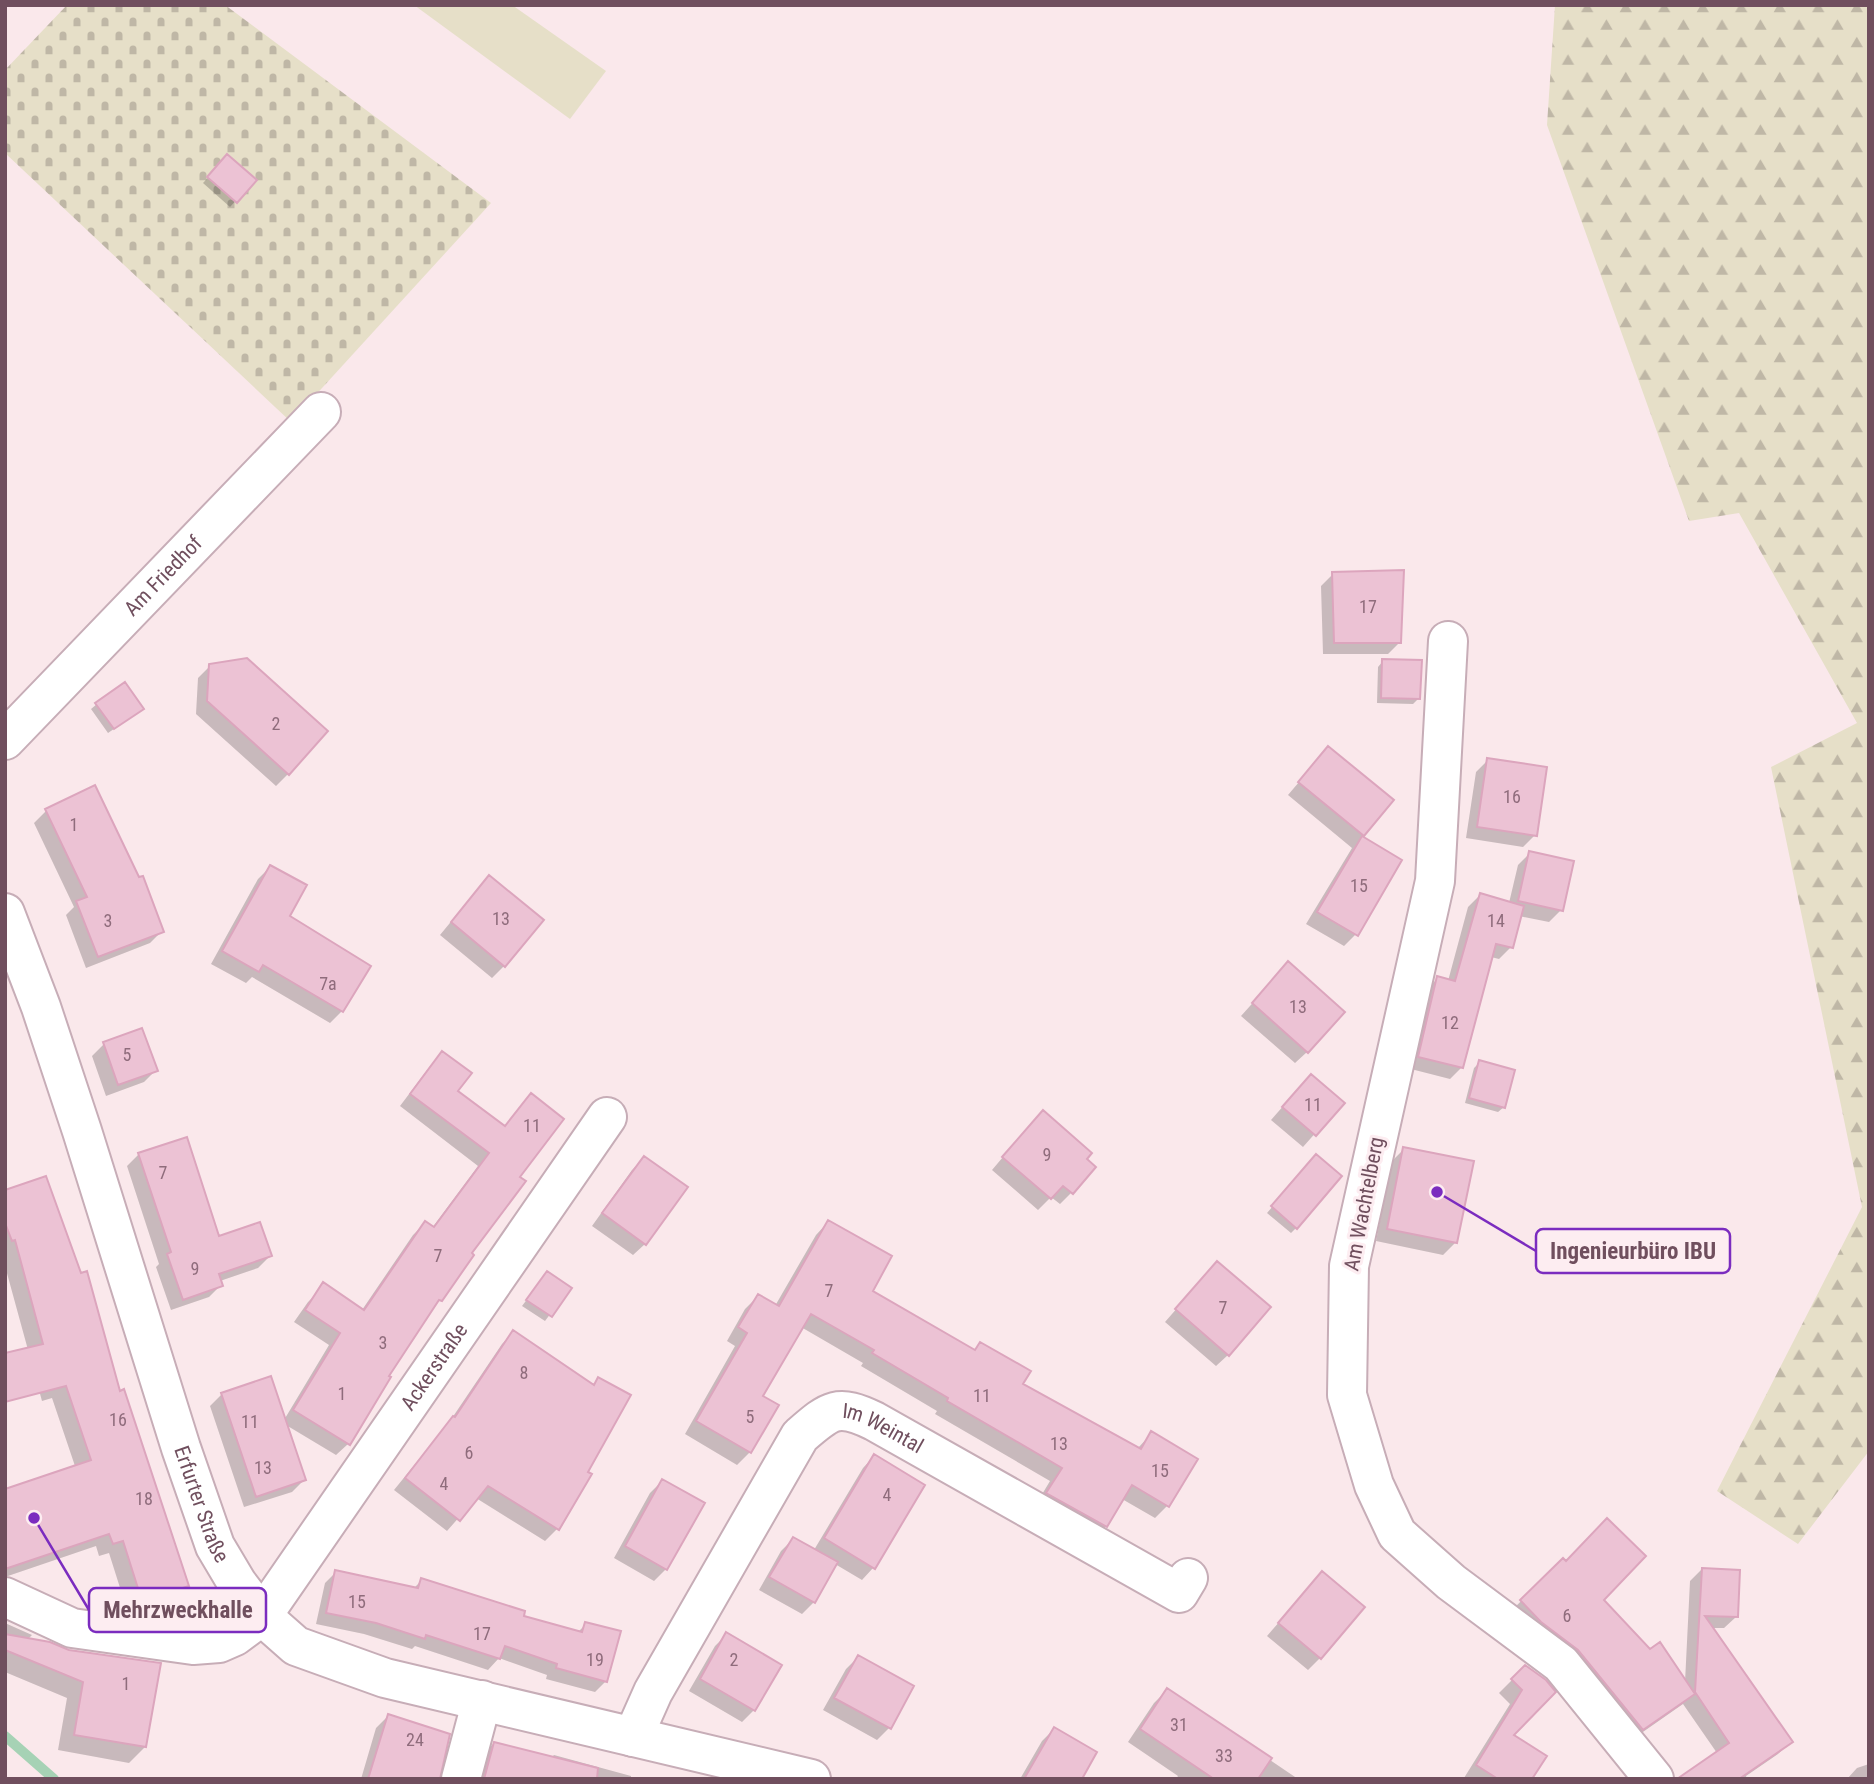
<svg xmlns="http://www.w3.org/2000/svg" width="1874" height="1784" font-family="'Roboto Condensed',sans-serif">
  <style>
    .forest { fill: url(#forest-firs) }
    .cemetery { fill: url(#cemetery-stones) }
    .garden { fill: #e6dfc8 }
    .shadow { fill: #0003 }
    .lines { fill: none; stroke-linecap: round; stroke-linejoin: round }
    .stream { stroke: #a6d2b5; stroke-width: 10 }
    .building { fill: #ecc2d4; stroke: #dca5bd; stroke-width: 2 }
    .minor-casing { stroke: #c7adb7; stroke-width: 42 }
    .minor { stroke: #fff; stroke-width: 38 }
    .labels { text-anchor: middle; stroke-width: 6; stroke-linejoin: round; paint-order: stroke }
    .number-label { font-size: 18px; fill: #8f6c7c }
    .street-label { font-size: 21px; fill: #704f5e; stroke: #fdedf1 }
    .leader { fill: none; stroke: #7b2cbf; stroke-width: 2.5 }
    .callout-dot { fill: #7b2cbf; stroke: #fdedf1; stroke-width: 2.5 }
    .callout { fill: #fdedf1; stroke: #7b2cbf; stroke-width: 2.5 }
    .callout-label { font-size: 23px; text-anchor: middle; font-weight: bold; fill: #704f5e }
  </style>
  <defs>
    <pattern id="forest-firs" width="22" height="20" patternUnits="userSpaceOnUse" patternTransform="scale(1.75)"><rect width="22" height="20" fill="#e6dfc8"/><path d="M5 1l3.5 6h-7zM16 11l3.5 6h-7z" fill="#bfb7a6"/></pattern>
    <pattern id="cemetery-stones" width="16" height="16" patternUnits="userSpaceOnUse" patternTransform="scale(1.75)"><rect width="16" height="16" fill="#e6dfc8"/><path d="M2 7V4a2 2 0 0 1 4 0v3zM10 15v-3a2 2 0 0 1 4 0v3z" fill="#bfb7a6"/></pattern>
  </defs>
  <rect width="100%" height="100%" fill="#fae8eb"/>
  <!-- forest -->
  <path class="forest" d="M 1555,5 L 1869,5 L 1869,1451 L 1798,1544 L 1717,1491 L 1862,1207 L 1771,767 L 1857,723 L 1739,513 L 1689,521 L 1547,125 Z"/>
  <!-- cemetery -->
  <path class="cemetery" d="M 67,5 L 225,5 L 491,203 L 291,422 L 5,153 L 5,70 Z"/>
  <!-- garden -->
  <path class="garden" d="M 414,5 L 512,5 L 606,71 L 570,119 Z"/>
  <!-- shadow -->
  <path class="shadow" d="M 228,156 L 255,180 L 230,207 L 203,183 Z
    M 1333,574 L 1400,642 L 1388,654 L 1323,654 L 1321,586 Z
    M 1383,661 L 1419,698 L 1413,704 L 1377,703 L 1378,667 Z
    M 210,666 L 288,774 L 276,786 L 196,714 L 198,678 Z
    M 97,704 L 136,714 L 108,733 L 91,709 Z
    M 1328,748 L 1391,800 L 1361,837 L 1399,860 L 1356,934 L 1344,946 L 1306,924 L 1352,848 L 1288,795 Z
    M 1488,760 L 1535,835 L 1523,847 L 1466,838 L 1476,772 Z
    M 95,788 L 162,931 L 150,943 L 86,968 L 66,915 L 74,907 L 34,823 L 46,811 Z
    M 1530,853 L 1561,910 L 1549,922 L 1519,916 L 1511,947 L 1499,959 L 1491,957 L 1462,1067 L 1450,1079 L 1407,1068 L 1426,990 L 1438,978 L 1448,981 L 1468,907 L 1480,895 L 1509,903 L 1518,865 Z
    M 270,867 L 287,917 L 368,966 L 342,1011 L 330,1023 L 252,977 L 246,983 L 211,964 L 258,879 Z
    M 477,890 L 504,966 L 492,978 L 440,935 Z
    M 1277,976 L 1307,1052 L 1295,1063 L 1241,1016 Z
    M 104,1044 L 156,1070 L 144,1082 L 106,1096 L 92,1056 Z
    M 443,1053 L 456,1091 L 504,1127 L 531,1095 L 518,1177 L 440,1300 L 431,1309 L 386,1377 L 348,1444 L 336,1455 L 286,1425 L 304,1480 L 292,1492 L 244,1507 L 210,1406 L 222,1394 L 284,1420 L 329,1345 L 294,1322 L 308,1302 L 320,1290 L 362,1310 L 413,1235 L 425,1223 L 432,1228 L 478,1166 L 400,1106 L 431,1065 Z
    M 1480,1062 L 1504,1107 L 1498,1112 L 1465,1103 L 1474,1068 Z
    M 1299,1088 L 1342,1103 L 1303,1147 L 1271,1120 Z
    M 1031,1124 L 1084,1159 L 1071,1193 L 1060,1204 L 1051,1197 L 1038,1210 L 992,1170 Z
    M 1404,1149 L 1455,1243 L 1443,1255 L 1376,1241 L 1392,1161 Z
    M 139,1154 L 218,1238 L 270,1256 L 258,1268 L 220,1281 L 221,1285 L 209,1297 L 171,1310 L 156,1267 L 159,1264 L 127,1166 Z
    M 644,1158 L 645,1244 L 633,1255 L 592,1226 L 632,1170 Z
    M 1311,1162 L 1296,1228 L 1291,1233 L 1267,1213 Z
    M 5,1192 L 119,1393 L 187,1585 L 173,1599 L 128,1613 L 109,1553 L 99,1556 L 96,1546 L 5,1577 L 5,1491 L 76,1469 L 52,1398 L 42,1401 L 5,1266 Z
    M 828,1222 L 870,1291 L 973,1351 L 980,1344 L 1021,1385 L 1137,1449 L 1152,1433 L 1167,1506 L 1155,1518 L 1122,1499 L 1106,1526 L 1093,1539 L 1035,1506 L 1050,1481 L 935,1414 L 937,1411 L 861,1366 L 863,1363 L 801,1327 L 761,1397 L 750,1452 L 737,1465 L 685,1434 L 735,1346 L 727,1341 L 745,1309 L 758,1296 L 775,1306 L 816,1235 Z
    M 547,1273 L 569,1289 L 545,1321 L 522,1306 Z
    M 1206,1275 L 1228,1355 L 1216,1366 L 1165,1322 Z
    M 514,1332 L 593,1385 L 599,1379 L 557,1529 L 545,1541 L 476,1498 L 447,1531 L 394,1490 L 450,1421 L 502,1344 Z
    M 874,1456 L 873,1568 L 862,1580 L 835,1564 L 814,1602 L 802,1614 L 759,1590 L 781,1551 L 793,1539 L 814,1550 L 863,1468 Z
    M 662,1481 L 666,1569 L 654,1581 L 614,1558 L 650,1493 Z
    M 1563,1560 L 1650,1651 L 1685,1682 L 1690,1581 L 1702,1569 L 1736,1617 L 1724,1628 L 1711,1628 L 1790,1742 L 1778,1754 L 1746,1776 L 1747,1779 L 1680,1779 L 1717,1753 L 1683,1704 L 1630,1741 L 1509,1613 Z
    M 336,1572 L 413,1589 L 422,1580 L 522,1617 L 577,1633 L 586,1624 L 606,1681 L 595,1692 L 546,1679 L 547,1675 L 499,1658 L 488,1670 L 415,1646 L 412,1649 L 364,1634 L 316,1624 L 325,1583 Z
    M 1322,1573 L 1320,1658 L 1308,1670 L 1267,1636 Z
    M 5,1623 L 32,1635 L 27,1640 L 49,1644 L 145,1747 L 129,1763 L 58,1750 L 67,1698 L 5,1672 Z
    M 727,1634 L 754,1710 L 742,1722 L 689,1691 L 715,1646 Z
    M 858,1657 L 912,1687 L 889,1728 L 877,1740 L 823,1710 L 846,1669 Z
    M 1525,1667 L 1544,1681 L 1512,1735 L 1530,1779 L 1464,1778 L 1510,1704 L 1499,1693 Z
    M 1167,1690 L 1298,1779 L 1176,1779 L 1178,1776 L 1128,1742 L 1154,1703 Z
    M 388,1716 L 438,1779 L 361,1779 L 376,1728 Z
    M 1054,1729 L 1080,1779 L 1020,1779 L 1042,1741 Z
    M 494,1743 L 551,1758 L 554,1755 L 631,1776 L 631,1779 L 476,1779 L 482,1755 Z
    M 1869,1764 L 1869,1779 L 1847,1779 L 1857,1768 Z"/>
  <g class="lines">
    <!-- stream -->
    <path class="stream" d="M 5,1736 L 54,1779"/>
  </g>
  <!-- building -->
  <path class="building" d="M 227,154 L 257,180 L 237,203 L 207,177 Z
    M 1404,570 L 1401,643 L 1334,643 L 1332,572 Z
    M 247,658 L 328,731 L 289,775 L 207,701 L 209,664 Z
    M 1382,659 L 1422,660 L 1420,699 L 1381,698 Z
    M 125,682 L 144,709 L 114,729 L 95,703 Z
    M 1328,746 L 1394,800 L 1364,836 L 1298,782 Z
    M 1487,758 L 1547,767 L 1537,836 L 1477,827 Z
    M 95,785 L 139,877 L 143,876 L 164,932 L 98,957 L 76,901 L 87,897 L 45,809 Z
    M 1362,836 L 1402,860 L 1358,936 L 1317,912 Z
    M 1529,851 L 1574,861 L 1563,911 L 1518,901 Z
    M 270,865 L 307,885 L 290,916 L 371,966 L 343,1012 L 263,965 L 259,972 L 222,951 Z
    M 489,875 L 544,920 L 505,967 L 451,922 Z
    M 1480,893 L 1524,906 L 1513,948 L 1496,944 L 1463,1068 L 1418,1057 L 1437,976 L 1455,981 Z
    M 1288,961 L 1345,1012 L 1308,1053 L 1252,1003 Z
    M 142,1028 L 158,1071 L 118,1085 L 103,1042 Z
    M 442,1051 L 472,1073 L 458,1091 L 505,1126 L 531,1093 L 564,1119 L 520,1177 L 526,1181 L 472,1253 L 474,1255 L 442,1301 L 439,1300 L 389,1376 L 391,1377 L 350,1445 L 293,1410 L 340,1333 L 305,1310 L 323,1282 L 364,1310 L 425,1221 L 434,1227 L 489,1153 L 410,1094 Z
    M 1479,1060 L 1515,1070 L 1505,1108 L 1469,1098 Z
    M 1311,1074 L 1345,1103 L 1316,1136 L 1282,1107 Z
    M 1043,1110 L 1092,1153 L 1087,1159 L 1096,1167 L 1073,1194 L 1063,1186 L 1051,1199 L 1002,1157 Z
    M 187,1137 L 219,1236 L 260,1222 L 272,1256 L 219,1274 L 223,1286 L 183,1300 L 167,1254 L 171,1252 L 138,1153 Z
    M 1403,1147 L 1474,1161 L 1457,1243 L 1387,1229 Z
    M 1316,1154 L 1342,1176 L 1297,1229 L 1271,1206 Z
    M 644,1156 L 688,1187 L 646,1245 L 602,1213 Z
    M 46,1176 L 81,1273 L 87,1271 L 120,1391 L 124,1389 L 189,1586 L 142,1601 L 123,1541 L 113,1544 L 109,1534 L 5,1569 L 5,1489 L 91,1460 L 66,1386 L 5,1402 L 5,1353 L 43,1344 L 15,1240 L 12,1241 L 5,1223 L 5,1190 Z
    M 828,1220 L 892,1256 L 873,1291 L 975,1350 L 980,1342 L 1031,1371 L 1023,1384 L 1141,1449 L 1151,1431 L 1198,1459 L 1169,1507 L 1132,1485 L 1107,1527 L 1046,1493 L 1062,1468 L 947,1401 L 948,1398 L 872,1353 L 874,1350 L 811,1314 L 763,1396 L 779,1405 L 751,1453 L 696,1421 L 747,1333 L 738,1327 L 758,1294 L 779,1306 Z
    M 1217,1261 L 1271,1307 L 1229,1356 L 1175,1309 Z
    M 547,1271 L 572,1288 L 552,1317 L 526,1300 Z
    M 513,1330 L 594,1385 L 598,1377 L 631,1395 L 588,1472 L 592,1474 L 559,1530 L 488,1486 L 460,1521 L 405,1478 L 453,1416 L 455,1417 Z
    M 271,1376 L 306,1480 L 256,1497 L 221,1393 Z
    M 874,1454 L 925,1485 L 875,1569 L 824,1538 Z
    M 662,1479 L 705,1503 L 667,1570 L 625,1546 Z
    M 1607,1518 L 1646,1556 L 1604,1600 L 1650,1649 L 1660,1642 L 1695,1694 L 1643,1730 L 1578,1650 L 1541,1622 L 1520,1600 L 1563,1558 L 1566,1561 Z
    M 793,1537 L 838,1562 L 815,1603 L 769,1577 Z
    M 1702,1568 L 1740,1570 L 1738,1617 L 1705,1616 L 1793,1742 L 1739,1779 L 1677,1779 L 1729,1743 L 1695,1692 Z
    M 335,1570 L 418,1588 L 421,1578 L 525,1611 L 524,1616 L 582,1632 L 585,1622 L 621,1631 L 607,1682 L 556,1668 L 557,1664 L 505,1646 L 500,1659 L 426,1635 L 425,1639 L 376,1623 L 326,1613 Z
    M 1322,1571 L 1365,1607 L 1321,1659 L 1278,1623 Z
    M 726,1632 L 782,1665 L 755,1711 L 700,1679 Z
    M 5,1634 L 50,1642 L 69,1650 L 161,1663 L 146,1747 L 74,1735 L 83,1682 L 5,1650 Z
    M 858,1655 L 914,1686 L 891,1729 L 834,1698 Z
    M 1525,1665 L 1546,1680 L 1556,1692 L 1514,1735 L 1547,1756 L 1532,1779 L 1498,1779 L 1476,1765 L 1522,1690 L 1511,1679 Z
    M 1167,1688 L 1272,1758 L 1258,1779 L 1214,1779 L 1140,1729 Z
    M 388,1714 L 450,1734 L 440,1779 L 368,1779 Z
    M 1054,1727 L 1097,1752 L 1082,1779 L 1024,1779 Z
    M 494,1742 L 598,1768 L 597,1779 L 484,1779 Z"/>
  <g class="lines">
    <!-- minor casing -->
    <g class="minor-casing">
      <g id="minor">
        <path d="M 1448,641 L 1435,881 L 1349,1266 L 1347,1395 L 1374,1485 L 1397,1534 L 1451,1582 L 1561,1664 L 1654,1779"/>
        <path id="s1" d="M 5,740 L 321,412"/>
        <path id="s2" d="M 5,913 L 41,1007 L 82,1131 L 181,1448 L 215,1546 L 237,1583 L 262,1616 L 296,1646 L 385,1678 L 811,1779"/>
        <path id="s3" d="M 5,1597 L 72,1628 L 193,1645 L 219,1643 L 235,1636 L 262,1616 L 607,1117"/>
        <path id="s4" d="M 633,1737 L 653,1692 L 800,1436 C 830,1410 837,1403 874,1421 L 1179,1593 L 1188,1578"/>
        <path d="M 461,1779 L 482,1700"/>
      </g>
    </g>
    <!-- minor -->
    <use href="#minor" class="minor"/>
  </g>
  <g class="labels">
    <!-- number labels -->
    <g class="number-label">
      <text x="1368" y="613">17</text>
      <text x="276" y="730">2</text>
      <text x="1512" y="803">16</text>
      <text x="74" y="831">1</text>
      <text x="1359" y="892">15</text>
      <text x="501" y="925">13</text>
      <text x="108" y="927">3</text>
      <text x="1496" y="927">14</text>
      <text x="328" y="990">7a</text>
      <text x="1298" y="1013">13</text>
      <text x="1450" y="1029">12</text>
      <text x="127" y="1061">5</text>
      <text x="1313" y="1111">11</text>
      <text x="532" y="1132">11</text>
      <text x="1047" y="1161">9</text>
      <text x="163" y="1179">7</text>
      <text x="438" y="1262">7</text>
      <text x="195" y="1275">9</text>
      <text x="829" y="1297">7</text>
      <text x="1223" y="1314">7</text>
      <text x="383" y="1349">3</text>
      <text x="524" y="1379">8</text>
      <text x="342" y="1400">1</text>
      <text x="982" y="1402">11</text>
      <text x="750" y="1423">5</text>
      <text x="118" y="1426">16</text>
      <text x="250" y="1428">11</text>
      <text x="1059" y="1450">13</text>
      <text x="469" y="1459">6</text>
      <text x="263" y="1474">13</text>
      <text x="1160" y="1477">15</text>
      <text x="444" y="1490">4</text>
      <text x="887" y="1501">4</text>
      <text x="144" y="1505">18</text>
      <text x="357" y="1608">15</text>
      <text x="1567" y="1622">6</text>
      <text x="482" y="1640">17</text>
      <text x="595" y="1666">19</text>
      <text x="734" y="1666">2</text>
      <text x="126" y="1690">1</text>
      <text x="1179" y="1731">31</text>
      <text x="415" y="1746">24</text>
      <text x="1224" y="1762">33</text>
    </g>
    <!-- street labels -->
    <g class="street-label">
      <text dy="7" stroke="none"><textPath href="#s1" startOffset="228">Am Friedhof</textPath></text>
      <text transform="translate(1364 1204) rotate(-79)" y="7">Am Wachtelberg</text>
      <text dy="7" stroke="none"><textPath href="#s3" startOffset="576">Ackerstraße</textPath></text>
      <text dy="7" stroke="none"><textPath href="#s4" startOffset="439">Im Weintal</textPath></text>
      <text dy="7" stroke="none"><textPath href="#s2" startOffset="623">Erfurter Straße</textPath></text>
    </g>
  </g>
  <!-- callouts -->
  <path class="leader" d="M1437 1192L1536 1251M34 1518L89 1610"/>
  <g class="callout-dot">
    <circle cx="1437" cy="1192" r="7"/>
    <circle cx="34" cy="1518" r="7"/>
  </g>
  <g class="callout">
    <rect x="1536" y="1229" width="194" height="44" rx="7"/>
    <rect x="89" y="1588" width="177" height="44" rx="7"/>
  </g>
  <g class="callout-label">
    <text x="1633" y="1259">Ingenieurbüro IBU</text>
    <text x="178" y="1618">Mehrzweckhalle</text>
  </g>
  <!-- border -->
  <rect width="1874" height="1784" fill="none" stroke="#704f5e" stroke-width="14"/>
</svg>
